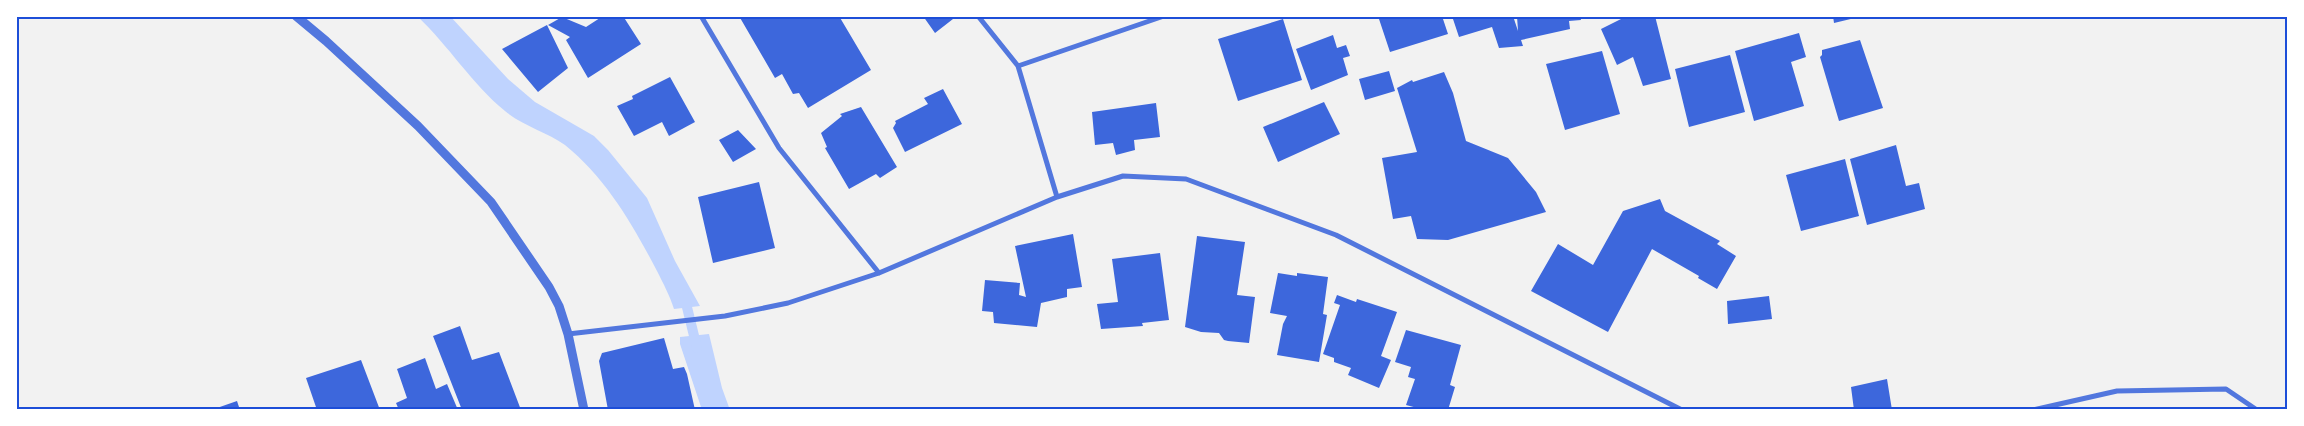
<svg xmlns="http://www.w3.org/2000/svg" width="2304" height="426" font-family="Ubuntu,sans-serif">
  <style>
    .water { fill: #bfd3fe }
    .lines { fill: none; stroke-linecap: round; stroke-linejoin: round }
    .stream { stroke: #bfd3fe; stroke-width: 10 }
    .building { fill: #3d67dc }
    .minor { stroke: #5277de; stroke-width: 5 }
    .tertiary { stroke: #5277de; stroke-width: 9 }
    .neatline { fill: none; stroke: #1d4ed8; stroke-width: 2 }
  </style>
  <rect width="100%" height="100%" fill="#f2f2f2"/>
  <!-- water -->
  <path class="water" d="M 417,16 L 450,16 L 508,79 L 535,102 L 594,136 L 608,150 L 647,198 L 675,261 L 700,306 L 674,309 C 670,296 663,283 657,271 C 633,225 606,178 565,145 C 547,132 523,126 505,111 C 472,84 449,46 417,16 Z
    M 709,334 L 722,388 L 730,410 L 702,410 L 680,344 L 680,337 Z"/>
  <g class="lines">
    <!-- stream -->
    <path class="stream" d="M 684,295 L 697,348"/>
  </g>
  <!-- building -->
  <path class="building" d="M 603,16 L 623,16 L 641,44 L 588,78 L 566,40 L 570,37 L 548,25 L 562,17 L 586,27 Z
    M 739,16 L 839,16 L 871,70 L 808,108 L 799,93 L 793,94 L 782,74 L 775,78 Z
    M 923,16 L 950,16 L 953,19 L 935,33 Z
    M 1378,16 L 1442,16 L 1448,34 L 1390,52 Z
    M 1452,16 L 1513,16 L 1518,31 L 1517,16 L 1580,16 L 1581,20 L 1569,21 L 1570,29 L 1521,40 L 1523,46 L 1499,48 L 1492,27 L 1459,37 Z
    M 1627,16 L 1655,16 L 1671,79 L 1643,86 L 1633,57 L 1617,65 L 1601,29 Z
    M 1833,16 L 1859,16 L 1859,17 L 1834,23 Z
    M 1283,19 L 1302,80 L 1238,101 L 1218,39 Z
    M 547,25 L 568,68 L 538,92 L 502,49 Z
    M 1799,33 L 1806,57 L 1791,62 L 1804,106 L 1754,121 L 1735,51 Z
    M 1333,35 L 1337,48 L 1346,45 L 1350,56 L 1343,58 L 1348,75 L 1311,90 L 1296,49 Z
    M 1860,40 L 1883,108 L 1839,121 L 1820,57 L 1822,55 L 1822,50 Z
    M 1602,51 L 1620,114 L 1565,130 L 1546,64 Z
    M 1730,55 L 1745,112 L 1689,127 L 1675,69 Z
    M 1389,71 L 1395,91 L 1365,100 L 1359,79 Z
    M 1444,72 L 1453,93 L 1466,141 L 1508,158 L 1536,192 L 1546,212 L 1448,240 L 1417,239 L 1411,216 L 1393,219 L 1382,158 L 1417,152 L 1397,88 L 1412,80 L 1413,82 Z
    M 670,77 L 695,122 L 669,136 L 662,122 L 634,136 L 617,106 L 633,99 L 632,96 Z
    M 943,89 L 962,124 L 905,152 L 893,128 L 896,123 L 895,121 L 928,104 L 924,98 Z
    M 1324,102 L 1340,134 L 1278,162 L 1263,127 Z
    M 1156,103 L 1160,137 L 1134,140 L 1135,150 L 1116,155 L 1113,143 L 1095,145 L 1092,112 Z
    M 861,107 L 897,167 L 880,178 L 876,174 L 849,189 L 825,148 L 827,147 L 821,133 L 842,116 L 840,114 Z
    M 738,130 L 756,149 L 733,162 L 719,140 Z
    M 1896,145 L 1906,186 L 1919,183 L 1925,209 L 1867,225 L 1850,159 Z
    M 1845,159 L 1859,216 L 1801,231 L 1786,175 Z
    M 759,182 L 775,248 L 713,263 L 698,197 Z
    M 1660,199 L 1665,211 L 1720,241 L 1717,244 L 1736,256 L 1717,289 L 1698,278 L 1699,276 L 1652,249 L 1608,332 L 1531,291 L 1558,244 L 1593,265 L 1623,211 Z
    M 1073,234 L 1082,287 L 1067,289 L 1067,297 L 1041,303 L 1037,327 L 994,323 L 993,312 L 982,311 L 985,280 L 1020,283 L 1019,295 L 1026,297 L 1015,246 Z
    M 1197,236 L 1245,242 L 1237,295 L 1255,297 L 1249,343 L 1228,341 L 1224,340 L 1219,333 L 1201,332 L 1185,327 Z
    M 1160,253 L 1169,320 L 1142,323 L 1143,326 L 1101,329 L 1097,304 L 1118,302 L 1112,259 Z
    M 1278,273 L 1297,276 L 1297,273 L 1328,277 L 1323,314 L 1327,315 L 1319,362 L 1277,355 L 1283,324 L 1287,316 L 1270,313 Z
    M 1337,295 L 1356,302 L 1357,299 L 1397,312 L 1381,356 L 1391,360 L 1379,388 L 1348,375 L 1351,368 L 1334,362 L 1334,358 L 1323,354 L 1340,305 L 1334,303 Z
    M 1769,296 L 1772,319 L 1728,324 L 1727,301 Z
    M 460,326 L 472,360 L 499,352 L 521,410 L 462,410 L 433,336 Z
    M 1406,330 L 1461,345 L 1450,385 L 1455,387 L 1448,410 L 1439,407 L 1439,410 L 1425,410 L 1406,405 L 1415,379 L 1408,377 L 1411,367 L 1395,362 Z
    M 664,338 L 673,369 L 684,367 L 687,374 L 695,410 L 608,410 L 599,361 L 602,353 Z
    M 425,358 L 436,389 L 447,384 L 458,410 L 399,410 L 396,403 L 407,398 L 397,369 Z
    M 361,360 L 380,410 L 317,410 L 306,378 Z
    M 1887,379 L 1892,410 L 1854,410 L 1851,387 Z
    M 237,401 L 240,410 L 214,410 L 214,409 Z"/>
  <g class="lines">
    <!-- minor -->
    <path class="minor" d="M 701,16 L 779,148 L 879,273
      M 978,16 L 1018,66
      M 1057,197 L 1018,66 L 1164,16
      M 568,334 L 725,316 L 788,303 L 879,273 L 1057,197 L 1123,176 L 1186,179 L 1336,235 L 1682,410
      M 2033,410 L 2117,391 L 2226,389 L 2257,410"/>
    <!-- tertiary -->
    <path class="tertiary" d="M 296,16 L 326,41 L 418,126 L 491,202 L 549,287 L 559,306 L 568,334 L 584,410"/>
  </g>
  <!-- border -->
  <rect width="2304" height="426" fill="none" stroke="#ffffff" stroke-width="35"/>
  <rect x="18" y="18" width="2268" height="390" class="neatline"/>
</svg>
